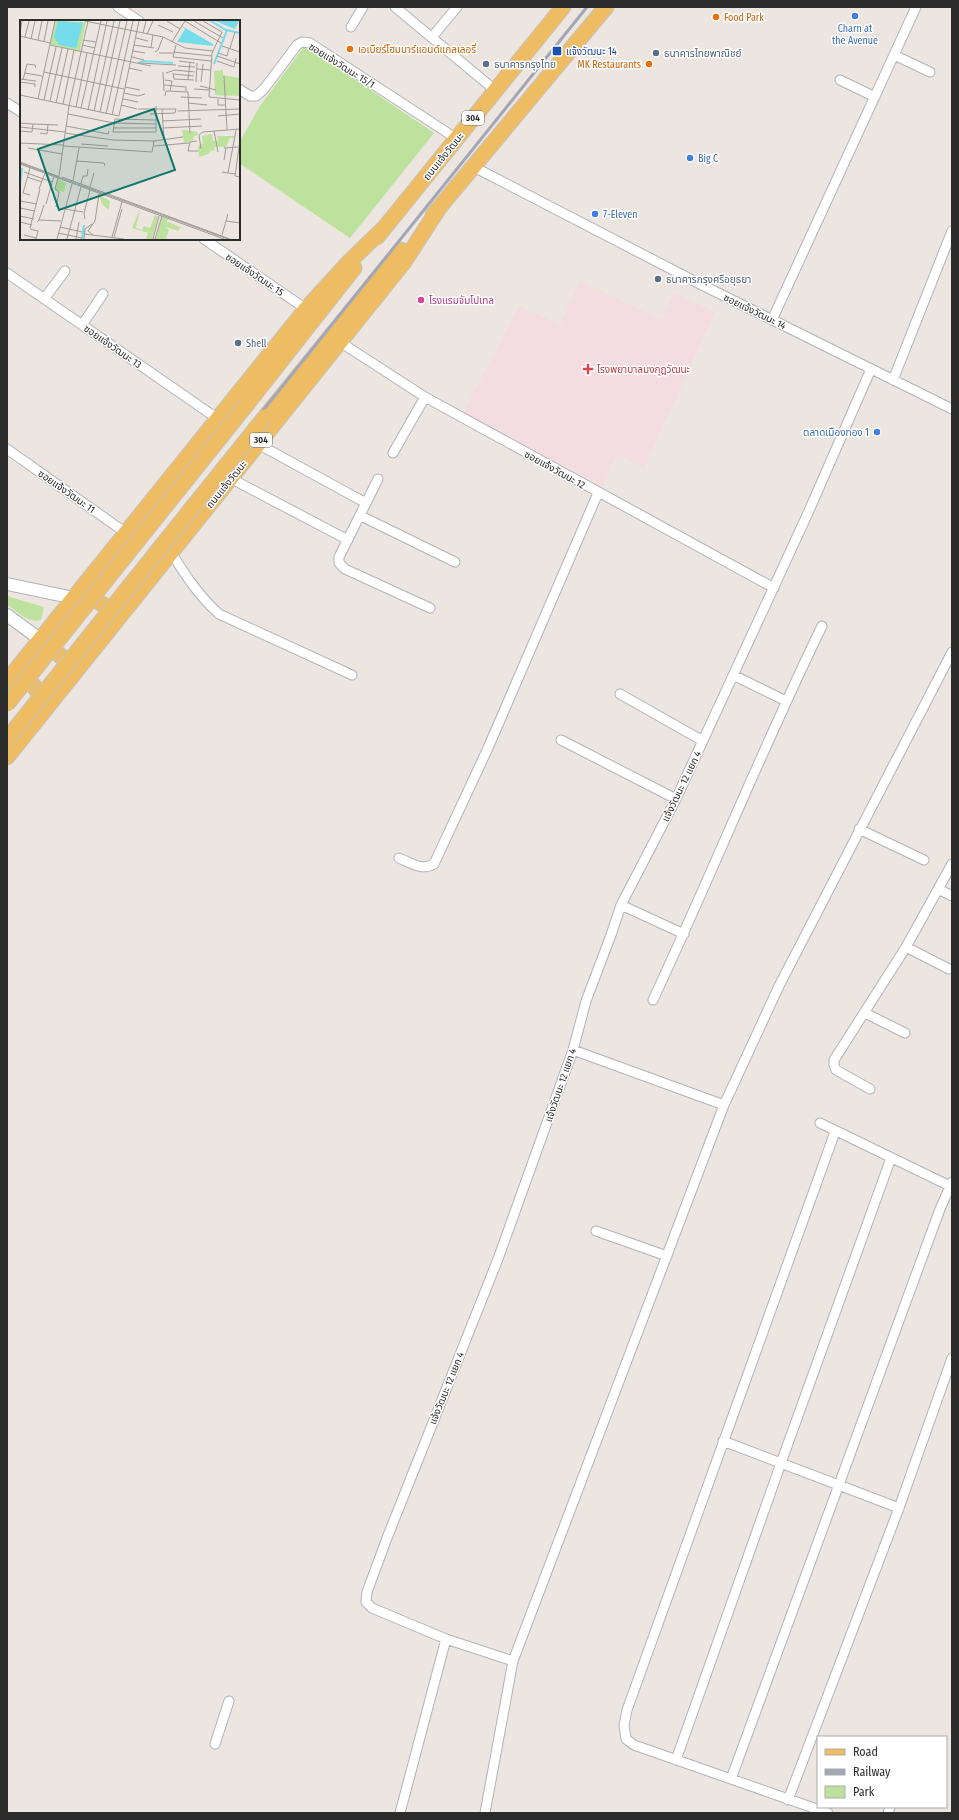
<svg xmlns="http://www.w3.org/2000/svg" width="959" height="1820" font-family="'Fira Sans Condensed','Noto Sans Thai',sans-serif">
  <style>
    .medical { fill: #f3dde1 }
    .green { fill: #bde29d }
    .lines { fill: none; stroke-linecap: round; stroke-linejoin: round }
    .minor-casing { stroke: #afb3bc; stroke-width: 11 }
    .tertiary-casing { stroke: #afb3bc; stroke-width: 14 }
    .primary-casing { stroke: #c4c4c4; stroke-width: 17 }
    .minor { stroke: #fff; stroke-width: 9 }
    .tertiary { stroke: #fff; stroke-width: 12 }
    .primary { stroke: #eebc63; stroke-width: 15 }
    .rail { stroke: #a1a7b6; stroke-width: 3 }
    .primary-bridge-casing { stroke: #c4c4c4; stroke-width: 17; stroke-linecap: butt }
    .primary-bridge { stroke: #eebc63; stroke-width: 15 }
    .shop-dot { fill: #3f7fe0; stroke: #fff; stroke-width: 1.5 }
    .food-dot { fill: #e8710a; stroke: #fff; stroke-width: 1.5 }
    .transit-dot { fill: #1a4fb4; stroke: #fff; stroke-width: 1.5 }
    .service-dot { fill: #5c6f8a; stroke: #fff; stroke-width: 1.5 }
    .hotel-dot { fill: #d1479c; stroke: #fff; stroke-width: 1.5 }
    .health-dot { fill: #e0444e; stroke: #fff; stroke-width: 1.5 }
    .labels { text-anchor: middle; stroke-width: 3; stroke-linejoin: round; paint-order: stroke }
    .shield { fill: #fff; stroke: #6b6b6b; stroke-width: 1 }
    .shield-label { font-size: 9px; font-weight: bold; fill: #2c2c2c }
    .food-label { font-size: 10px; fill: #c56008; stroke: #fff; text-anchor: start }
    .shop-label { font-size: 10px; fill: #366cbe; stroke: #fff; text-anchor: start }
    .transit-label { font-size: 10px; fill: #164399; stroke: #fff; text-anchor: start }
    .service-label { font-size: 10px; fill: #4e5e75; stroke: #fff; text-anchor: start }
    .street-label { font-size: 10px; fill: #2c2c2c; stroke: #fff }
    .hotel-label { font-size: 10px; fill: #b23c85; stroke: #fff; text-anchor: start }
    .health-label { font-size: 10px; fill: #be3a42; stroke: #fff; text-anchor: start }
    .inset-river { fill: none; stroke: #75dcec; stroke-width: 2 }
    .inset-road { fill: none; stroke: #a09b97; stroke-width: 1 }
    .view { fill: #0f766e; fill-opacity: 0.15; stroke: #0f766e; stroke-width: 2 }
    .inset-edge { fill: none; stroke: #2c2c2c; stroke-width: 2 }
  </style>
  <rect width="100%" height="100%" fill="#ede5df"/>
  <!-- medical -->
  <path class="medical" d="M 580,281 L 662,320 L 674,293 L 715,312 L 644,468 L 617,454 L 602,488 L 463,413 L 519,306 L 560,325 Z"/>
  <!-- green -->
  <path class="green" d="M 303,48 L 310,49 L 434,133 L 350,238 L 239,163 L 239,143 L 260,106 Z
    M 7,596 L 44,607 L 41,620 C 29,624 16,611 7,604 Z"/>
  <g class="lines">
    <!-- minor casing -->
    <g class="minor-casing">
      <path id="minor" d="M 118,7 L 139,21
        M 395,7 L 496,91
        M 351,27 L 363,7
        M 432,37 L 457,7
        M 894,55 L 930,72
        M 840,80 L 875,97
        M 239,89 L 250,96 L 256,96 L 264,89 L 297,45 L 302,42 L 310,43 L 457,139
        M 7,103 L 21,112
        M 474,167 L 700,284 L 952,409
        M 204,239 L 306,309
        M 7,273 L 218,419
        M 44,299 L 65,271
        M 772,320 L 916,7
        M 82,325 L 103,294
        M 340,342 L 425,397 L 774,588
        M 893,380 L 952,231
        M 258,444 L 366,503 L 339,557 L 339,563 L 345,569 L 430,608
        M 7,449 L 126,533
        M 393,453 L 425,397
        M 230,478 L 348,540
        M 366,503 L 378,479
        M 361,516 L 455,562
        M 171,552 C 185,575 199,596 219,614 L 352,675
        M 733,675 L 786,701
        M 620,694 L 703,741
        M 561,740 L 676,799
        M 859,829 L 924,860
        M 399,858 C 411,863 422,871 434,864 L 488,748 L 598,493
        M 938,889 L 952,896
        M 621,905 L 684,934
        M 906,947 L 949,969
        M 653,1000 C 711,876 762,749 822,626
        M 865,1013 L 905,1033
        M 573,1050 L 724,1105
        M 870,1089 L 836,1070 L 834,1065 L 834,1060 L 906,947 L 952,864
        M 820,1123 L 952,1187
        M 596,1231 L 667,1256
        M 723,1441 L 899,1508
        M 513,1661 L 446,1639 L 372,1608 L 366,1602 L 367,1592 L 387,1538 L 498,1259 L 573,1050 L 586,1001 L 611,935 L 621,905 L 676,799 L 808,513 L 871,369
        M 215,1744 L 229,1701
        M 676,1760 L 781,1463 L 891,1158
        M 731,1779 L 940,1209 L 952,1182
        M 788,1800 L 899,1508 L 952,1358
        M 400,1813 L 446,1639
        M 485,1813 L 513,1661 L 724,1105 L 779,986 L 952,652
        M 828,1813 L 634,1745 L 626,1739 L 624,1725 L 627,1710 L 835,1132
        M 888,1813 L 890,1807"/>
    </g>
    <!-- tertiary casing -->
    <g class="tertiary-casing">
      <path id="tertiary" d="M 7,584 L 74,598
        M 7,615 L 41,640"/>
    </g>
    <!-- primary casing -->
    <g class="primary-casing">
      <path id="primary" d="M 433,215 L 606,7
        M 377,237 L 563,7
        M 247,404 L 354,268
        M 265,417 L 401,250
        M 89,584 L 89,590 C 96,602 108,612 124,607
        M 42,641 L 77,669
        M 15,678 C 33,679 41,691 41,709
        M 7,681 L 306,309 L 349,262 L 383,229
        M 7,757 L 404,262 L 439,208"/>
    </g>
    <!-- minor -->
    <use href="#minor" class="minor"/>
    <!-- tertiary -->
    <use href="#tertiary" class="tertiary"/>
    <!-- primary -->
    <use href="#primary" class="primary"/>
    <!-- rail -->
    <path class="rail" d="M 7,729 L 587,7"/>
    <!-- primary-bridge casing -->
    <g class="primary-bridge-casing">
      <path id="primary-bridge" d="M 7,704 L 247,404
        M 7,739 L 265,417"/>
    </g>
    <!-- primary-bridge -->
    <use href="#primary-bridge" class="primary-bridge"/>
  </g>
  <!-- markers -->
  <g class="shop-dot">
    <circle cx="855" cy="16" r="4"/>
    <circle cx="690" cy="158" r="4"/>
    <circle cx="595" cy="214" r="4"/>
    <circle cx="877" cy="432" r="4"/>
  </g>
  <g class="food-dot">
    <circle cx="716" cy="17" r="4"/>
    <circle cx="350" cy="49" r="4"/>
    <circle cx="649" cy="64" r="4"/>
  </g>
  <rect class="transit-dot" x="552" y="46" width="10" height="10" rx="2"/>
  <g class="service-dot">
    <circle cx="656" cy="53" r="4"/>
    <circle cx="486" cy="64" r="4"/>
    <circle cx="658" cy="279" r="4"/>
    <circle cx="238" cy="343" r="4"/>
  </g>
  <circle class="hotel-dot" cx="421" cy="300" r="4"/>
  <path class="health-dot" d="M586 363h4v4h4v4h-4v4h-4v-4h-4v-4h4z"/>
  <g class="labels">
    <!-- shield labels -->
    <g class="shield">
      <rect x="462" y="111" width="22" height="14" rx="3"/>
      <rect x="250" y="433" width="22" height="14" rx="3"/>
    </g>
    <g class="shield-label">
      <text x="473" y="121">304</text>
      <text x="261" y="443">304</text>
    </g>
    <!-- food labels -->
    <g class="food-label">
      <text x="724" y="21">Food Park</text>
      <text x="358" y="53">เอเบียร์โฮมบาร์แอนด์แกลเลอรี่</text>
      <text x="641" y="68" text-anchor="end">MK Restaurants</text>
    </g>
    <!-- shop labels -->
    <g class="shop-label">
      <text x="855" y="32" text-anchor="middle">Charn at<tspan x="855" dy="12">the Avenue</tspan></text>
      <text x="698" y="162">Big C</text>
      <text x="603" y="218">7-Eleven</text>
      <text x="869" y="436" text-anchor="end">ตลาดเมืองทอง 1</text>
    </g>
    <!-- transit labels -->
    <g class="transit-label">
      <text x="566" y="55">แจ้งวัฒนะ 14</text>
    </g>
    <!-- service labels -->
    <g class="service-label">
      <text x="664" y="57">ธนาคารไทยพาณิชย์</text>
      <text x="494" y="68">ธนาคารกรุงไทย</text>
      <text x="666" y="283">ธนาคารกรุงศรีอยุธยา</text>
      <text x="246" y="347">Shell</text>
    </g>
    <!-- street labels -->
    <g class="street-label">
      <text transform="translate(342 65) rotate(32)" y="4">ซอยแจ้งวัฒนะ 15/1</text>
      <text transform="translate(443 156) rotate(-51)" y="4">ถนนแจ้งวัฒนะ</text>
      <text transform="translate(255 274) rotate(34)" y="4">ซอยแจ้งวัฒนะ 15</text>
      <text transform="translate(755 311) rotate(26)" y="4">ซอยแจ้งวัฒนะ 14</text>
      <text transform="translate(113 346) rotate(35)" y="4">ซอยแจ้งวัฒนะ 13</text>
      <text transform="translate(555 469) rotate(29)" y="4">ซอยแจ้งวัฒนะ 12</text>
      <text transform="translate(226 484) rotate(-51)" y="4">ถนนแจ้งวัฒนะ</text>
      <text transform="translate(67 491) rotate(35)" y="4">ซอยแจ้งวัฒนะ 11</text>
      <text transform="translate(681 786) rotate(-64)" y="4">แจ้งวัฒนะ 12 แยก 4</text>
      <text transform="translate(560 1085) rotate(-71)" y="4">แจ้งวัฒนะ 12 แยก 4</text>
      <text transform="translate(446 1388) rotate(-68)" y="4">แจ้งวัฒนะ 12 แยก 4</text>
    </g>
    <!-- hotel labels -->
    <g class="hotel-label">
      <text x="429" y="304">โรงแรมจัมโปเทล</text>
    </g>
    <!-- health labels -->
    <g class="health-label">
      <text x="597" y="373">โรงพยาบาลมงกุฎวัฒนะ</text>
    </g>
  </g>
  <!-- overview -->
  <g transform="translate(20 20)">
    <rect width="220" height="220" fill="#ede5df"/>
    <path d="M 35,1 L 66,2 L 60,31 L 30,24 ZM 203,50 L 203,55 L 220,58 L 220,76 L 195,75 L 194,51 ZM 162,110 L 178,112 L 178,115 L 174,116 L 173,121 L 164,123 ZM 192,114 L 193,121 L 198,121 L 197,116 L 214,116 L 214,118 L 210,118 L 206,127 L 194,127 L 195,130 L 190,131 L 189,134 L 179,137 L 178,126 L 183,123 L 182,116 ZM 38,159 L 46,163 L 44,172 L 35,170 ZM 79,175 L 90,181 L 89,190 L 82,184 ZM 120,189 L 116,208 L 122,210 L 124,206 L 130,208 L 135,195 L 138,197 L 132,219 L 126,219 L 128,213 L 112,208 ZM 142,197 L 148,199 L 146,207 L 148,202 L 160,207 L 159,211 L 146,207 L 149,210 L 146,218 L 148,219 L 136,219 Z" fill="#bde29d"/>
    <path d="M 38,1 L 63,3 L 56,28 L 39,25 L 34,17 ZM 195,1 L 219,1 L 215,9 ZM 162,6 L 193,24 L 193,26 L 157,22 L 165,9 Z" fill="#75dcec"/>
    <path class="inset-river" d="M 191,1 L 206,10 L 220,13M 118,43 L 124,41 L 153,43M 194,44 L 207,10M 0,148 L 2,149 L 0,165M 62,219 L 64,205"/>
    <path class="inset-road" d="M 65,1 L 143,17 L 165,28 L 193,31M 147,1 L 160,9M 165,1 L 201,23M 174,1 L 203,18M 183,1 L 202,12 L 192,33 L 189,77 L 220,80M 138,5 L 153,12M 0,13 L 2,1M 123,13 L 126,1M 127,14 L 133,1M 0,16 L 30,23M 5,17 L 9,1M 116,18 L 128,21M 11,19 L 15,1M 18,20 L 22,1M 63,20 L 76,22M 24,21 L 28,1M 152,22 L 165,1M 30,25 L 131,46M 62,25 L 75,28M 114,25 L 134,28M 156,25 L 153,37 L 191,41M 202,26 L 220,32M 131,27 L 133,15M 210,28 L 215,12M 113,31 L 125,33M 135,32 L 138,30 L 143,17M 153,32 L 192,36M 139,33 L 153,33M 198,33 L 207,36 L 209,28M 197,36 L 220,44M 112,37 L 124,40M 159,41 L 175,43M 197,41 L 214,47 L 216,38M 119,43 L 156,45M 158,46 L 175,47M 109,48 L 122,51M 177,49 L 191,50M 24,52 L 104,69M 143,52 L 144,71M 5,53 L 22,56M 146,53 L 155,50 L 175,52M 153,53 L 154,59 L 174,60M 153,54 L 174,56M 204,56 L 207,110M 0,59 L 16,61M 3,60 L 7,44 L 15,45 L 16,48M 145,60 L 152,61 L 150,71M 168,60 L 170,42M 0,62 L 15,64 L 15,67M 176,62 L 177,43M 181,62 L 183,44M 144,65 L 166,67 L 166,71M 180,66 L 196,70M 105,67 L 120,70M 174,69 L 189,70M 104,73 L 118,76 L 125,74M 0,75 L 99,96 L 119,1M 145,76 L 146,71 L 168,72 L 170,113M 161,77 L 182,78M 18,79 L 35,1M 103,79 L 118,82M 198,79 L 198,85 L 205,85M 24,80 L 36,27M 30,81 L 42,28M 36,83 L 48,29M 168,83 L 187,85M 43,84 L 54,30M 101,85 L 117,89M 56,87 L 67,33M 61,88 L 81,1M 118,89 L 156,89 L 155,93 L 130,94M 142,89 L 144,119M 68,90 L 87,1M 74,91 L 94,1M 158,91 L 220,89M 80,92 L 100,1M 48,94 L 94,103 L 136,104M 86,94 L 107,1M 92,95 L 113,1M 198,96 L 220,94M 142,101 L 181,99M 0,103 L 13,104M 46,106 L 88,114 L 89,111M 0,107 L 45,112M 93,108 L 136,108M 143,108 L 182,106M 0,111 L 12,112 L 13,104 L 38,105M 194,111 L 198,132M 93,112 L 136,112 L 136,86M 93,112 L 95,99 L 136,100M 20,113 L 27,114 L 28,105M 45,113 L 93,120 L 134,121 L 163,117M 220,120 L 215,156 L 220,157M 177,121 L 170,122 L 168,131 L 178,131M 0,123 L 43,125M 61,124 L 88,126M 43,126 L 132,132 L 134,121M 134,126 L 169,123M 8,128 L 42,134M 204,128 L 218,127M 181,129 L 179,115 L 183,112 L 220,109M 204,140 L 206,128M 57,141 L 84,143 L 85,146M 0,142 L 40,157M 0,143 L 208,219M 0,144 L 204,219M 4,152 L 32,162M 202,152 L 215,154M 208,153 L 216,110M 39,156 L 49,86 L 68,1M 7,157 L 22,162M 42,157 L 210,219M 53,161 L 59,128M 61,164 L 63,156 L 67,156 L 68,149M 70,167 L 74,153M 19,169 L 25,153M 10,175 L 3,173 L 10,148M 0,181 L 17,184M 26,184 L 34,156M 36,187 L 39,172 L 35,169 L 38,158M 0,188 L 15,191M 45,189 L 63,192M 0,196 L 14,199M 65,199 L 64,193 L 70,170M 19,200 L 24,185M 206,201 L 220,203M 0,202 L 12,205M 17,202 L 19,200 L 41,201M 40,207 L 62,212M 10,208 L 20,169M 10,209 L 18,211 L 16,219M 38,213 L 62,218M 64,214 L 104,219M 4,215 L 16,218M 73,215 L 68,211 L 75,201 L 79,174M 202,215 L 208,194M 92,217 L 102,182M 94,217 L 102,189M 37,219 L 52,164M 47,219 L 61,167M 56,219 L 59,202M 64,219 L 65,209 L 72,204M 133,219 L 139,196M 135,219 L 142,196"/>
    <path class="view" d="M 134,89 L 155,150 L 39,190 L 18,129 Z"/>
    <rect width="220" height="220" class="inset-edge"/>
  </g>
  <!-- border -->
  <rect width="959" height="1820" fill="none" stroke="#2c2c2c" stroke-width="16"/>
  <!-- legend -->
  <rect x="817" y="1736" width="130" height="72" fill="#ffffff" stroke="#ababab"/>
  <rect x="825" y="1749" width="20" height="6" fill="#eebc63" stroke="#ababab"/>
  <text x="853" y="1756" font-size="12" fill="#2c2c2c">Road</text>
  <rect x="825" y="1769" width="20" height="6" fill="#a1a7b6" stroke="#ababab"/>
  <text x="853" y="1776" font-size="12" fill="#2c2c2c">Railway</text>
  <rect x="825" y="1786" width="20" height="12" fill="#bde29d" stroke="#ababab"/>
  <text x="853" y="1796" font-size="12" fill="#2c2c2c">Park</text>
</svg>
